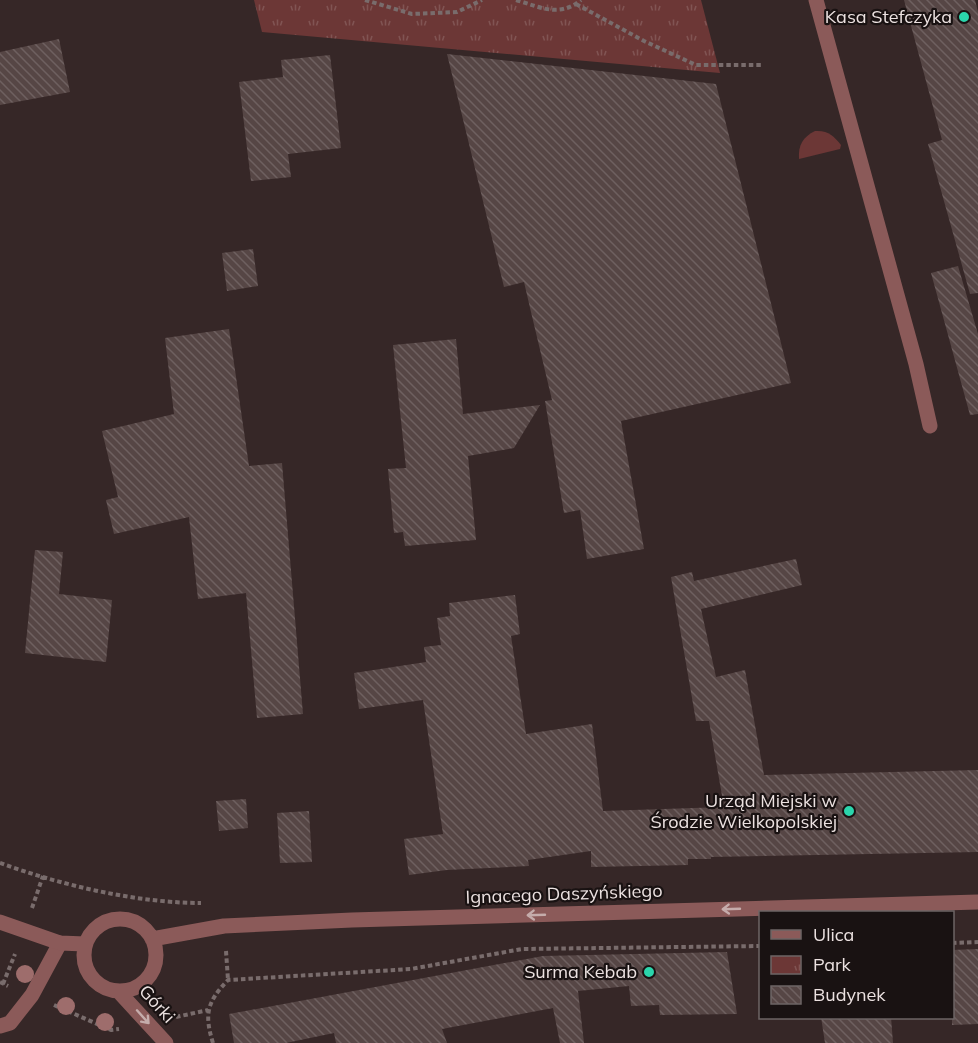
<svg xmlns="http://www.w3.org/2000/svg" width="978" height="1043" font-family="Mulish,sans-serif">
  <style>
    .green { fill: #6c3736 }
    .park { fill: url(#park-tufts) }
    .building { fill: url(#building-back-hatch) }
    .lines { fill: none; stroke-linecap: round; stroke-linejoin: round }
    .path { stroke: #796c6c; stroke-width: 4; stroke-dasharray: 4.5 3; stroke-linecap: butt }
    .service { stroke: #8b5a59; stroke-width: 15 }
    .minor { stroke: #8b5a59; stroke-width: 15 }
    .tree { fill: #9e6d6c }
    .oneway { stroke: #c5acab }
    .poi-dot { fill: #2bd5ac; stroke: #191212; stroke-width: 2 }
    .labels { text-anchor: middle; stroke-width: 4.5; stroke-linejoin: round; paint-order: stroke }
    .poi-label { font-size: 18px; fill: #ece2e1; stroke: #191212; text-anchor: end }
    .street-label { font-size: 18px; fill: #ece2e1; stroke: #191212 }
  </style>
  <defs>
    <pattern id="park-tufts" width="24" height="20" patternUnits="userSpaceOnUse" patternTransform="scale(1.5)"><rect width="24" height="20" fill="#6c3736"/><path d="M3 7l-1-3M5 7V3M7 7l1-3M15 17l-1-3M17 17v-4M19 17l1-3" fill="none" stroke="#815453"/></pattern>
    <pattern id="building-back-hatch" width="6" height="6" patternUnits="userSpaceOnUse" patternTransform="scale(1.5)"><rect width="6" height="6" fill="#564645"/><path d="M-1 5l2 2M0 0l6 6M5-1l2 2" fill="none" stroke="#6e6060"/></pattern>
  </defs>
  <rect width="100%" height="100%" fill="#362727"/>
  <!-- green -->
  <path class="green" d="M 815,131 C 828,130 834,136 841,145 L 840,149 L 799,159 C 798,145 803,137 815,131 Z"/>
  <!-- park -->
  <path class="park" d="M 254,0 L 701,0 L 720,73 L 262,32 Z"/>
  <!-- building -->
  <path class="building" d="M 904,0 L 975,0 L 978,12 L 978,293 L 970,294 L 928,144 L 942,140 Z
    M 59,39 L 70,92 L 0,105 L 0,52 Z
    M 447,54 L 716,84 L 791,383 L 621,421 L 644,549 L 587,559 L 580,510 L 564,513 L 545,401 L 552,400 L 531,312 L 524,282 L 504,287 Z
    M 330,55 L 341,148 L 288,154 L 291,177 L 251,181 L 239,82 L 283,77 L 281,60 Z
    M 253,249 L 258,286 L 227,291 L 222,253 Z
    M 958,266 L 978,334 L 978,414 L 970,415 L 931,273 Z
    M 229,329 L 249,466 L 282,463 L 303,714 L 257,718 L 246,593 L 198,599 L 189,517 L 114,534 L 106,500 L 118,497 L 102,431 L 174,414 L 165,338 Z
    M 456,339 L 463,414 L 540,405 L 514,448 L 468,456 L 476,540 L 405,546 L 403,532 L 394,533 L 388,469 L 406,468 L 393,345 Z
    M 35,550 L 63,552 L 59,594 L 112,600 L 106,662 L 25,653 Z
    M 796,559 L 802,585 L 701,609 L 716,677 L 745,670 L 764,775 L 978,770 L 978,852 L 711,857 L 711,859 L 688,859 L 688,865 L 591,867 L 591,851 L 528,860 L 529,866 L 447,870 L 409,875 L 404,839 L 443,834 L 423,700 L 359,709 L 354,673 L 426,662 L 424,647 L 441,645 L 437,618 L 450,616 L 449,603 L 515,595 L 520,634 L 511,636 L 526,734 L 592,724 L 603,811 L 724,807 L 709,721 L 696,721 L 671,577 L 692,572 L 694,581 Z
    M 246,799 L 248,828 L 219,831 L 216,801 Z
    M 309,811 L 312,862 L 280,863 L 277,813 Z
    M 978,949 L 978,1024 L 952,1025 L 952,950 Z
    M 727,952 L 737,1014 L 660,1015 L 659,1005 L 631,1006 L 629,986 L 578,991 L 584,1043 L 560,1043 L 553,1008 L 442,1029 L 447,1043 L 336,1043 L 334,1033 L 286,1043 L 234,1043 L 229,1014 L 543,956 Z
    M 821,1017 L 891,1017 L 893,1043 L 825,1043 Z"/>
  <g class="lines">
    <!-- path -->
    <path class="path" d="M 365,0 L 412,14 L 457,12 L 482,0
      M 516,0 C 540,7 559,18 581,0
      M 576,4 L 644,41 L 696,65 L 761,65
      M 0,863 C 61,885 136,903 201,903
      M 32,908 L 43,876
      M 952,943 L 978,942
      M 226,951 L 228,980
      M 0,982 L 8,986
      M 3,984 L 15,954
      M 54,1005 L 111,1030 L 119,1029
      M 176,1017 L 208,1010
      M 213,1043 C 204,1014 207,1002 228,980 L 411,969 L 522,949 L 760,946"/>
    <!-- service -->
    <path class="service" d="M 816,0 L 916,364 L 930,426
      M 0,1026 L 10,1023 L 32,995 L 60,943"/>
    <!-- minor -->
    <path class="minor" d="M84 955a36 36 0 1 1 72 0a36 36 0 1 1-72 0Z
      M 0,922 L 60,943 L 85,944
      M 152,939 L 224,926 L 352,920 L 978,902
      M 119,992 L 166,1043"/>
  </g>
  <!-- trees -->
  <g class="tree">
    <circle cx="25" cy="974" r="9"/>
    <circle cx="66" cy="1006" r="9"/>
    <circle cx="105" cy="1022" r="9"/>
  </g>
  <!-- one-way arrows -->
  <defs><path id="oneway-shaft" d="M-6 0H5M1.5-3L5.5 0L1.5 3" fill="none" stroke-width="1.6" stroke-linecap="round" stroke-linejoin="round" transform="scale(1.5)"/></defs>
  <g class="oneway">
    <use href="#oneway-shaft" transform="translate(731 909) rotate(178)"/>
    <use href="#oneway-shaft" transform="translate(536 915) rotate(178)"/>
    <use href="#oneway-shaft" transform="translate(143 1017) rotate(48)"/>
  </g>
  <!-- markers -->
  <g class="poi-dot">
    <circle cx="964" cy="17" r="6"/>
    <circle cx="849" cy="811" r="6"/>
    <circle cx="649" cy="972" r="6"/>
  </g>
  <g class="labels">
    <!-- poi labels -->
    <g class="poi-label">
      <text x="952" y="23">Kasa Stefczyka</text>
      <text x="837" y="807">Urząd Miejski w<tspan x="837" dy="21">Środzie Wielkopolskiej</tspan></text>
      <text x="637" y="978">Surma Kebab</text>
    </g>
    <!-- street labels -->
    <g class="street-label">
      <text transform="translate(564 894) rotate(-2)" y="6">Ignacego Daszyńskiego</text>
      <text transform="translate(157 1004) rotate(48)" y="6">Górki</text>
    </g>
  </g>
  <!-- legend -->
  <rect x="759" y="911" width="195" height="108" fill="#191212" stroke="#6d6565" stroke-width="1.5"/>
  <rect x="771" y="930" width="30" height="9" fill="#8b5a59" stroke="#6d6565" stroke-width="1.5"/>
  <text x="813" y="941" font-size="18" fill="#ece2e1">Ulica</text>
  <rect x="771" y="956" width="30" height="18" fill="url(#park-tufts)" stroke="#6d6565" stroke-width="1.5"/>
  <text x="813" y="971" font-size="18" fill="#ece2e1">Park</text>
  <rect x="771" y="986" width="30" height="18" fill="url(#building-back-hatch)" stroke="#6d6565" stroke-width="1.5"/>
  <text x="813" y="1001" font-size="18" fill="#ece2e1">Budynek</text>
</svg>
